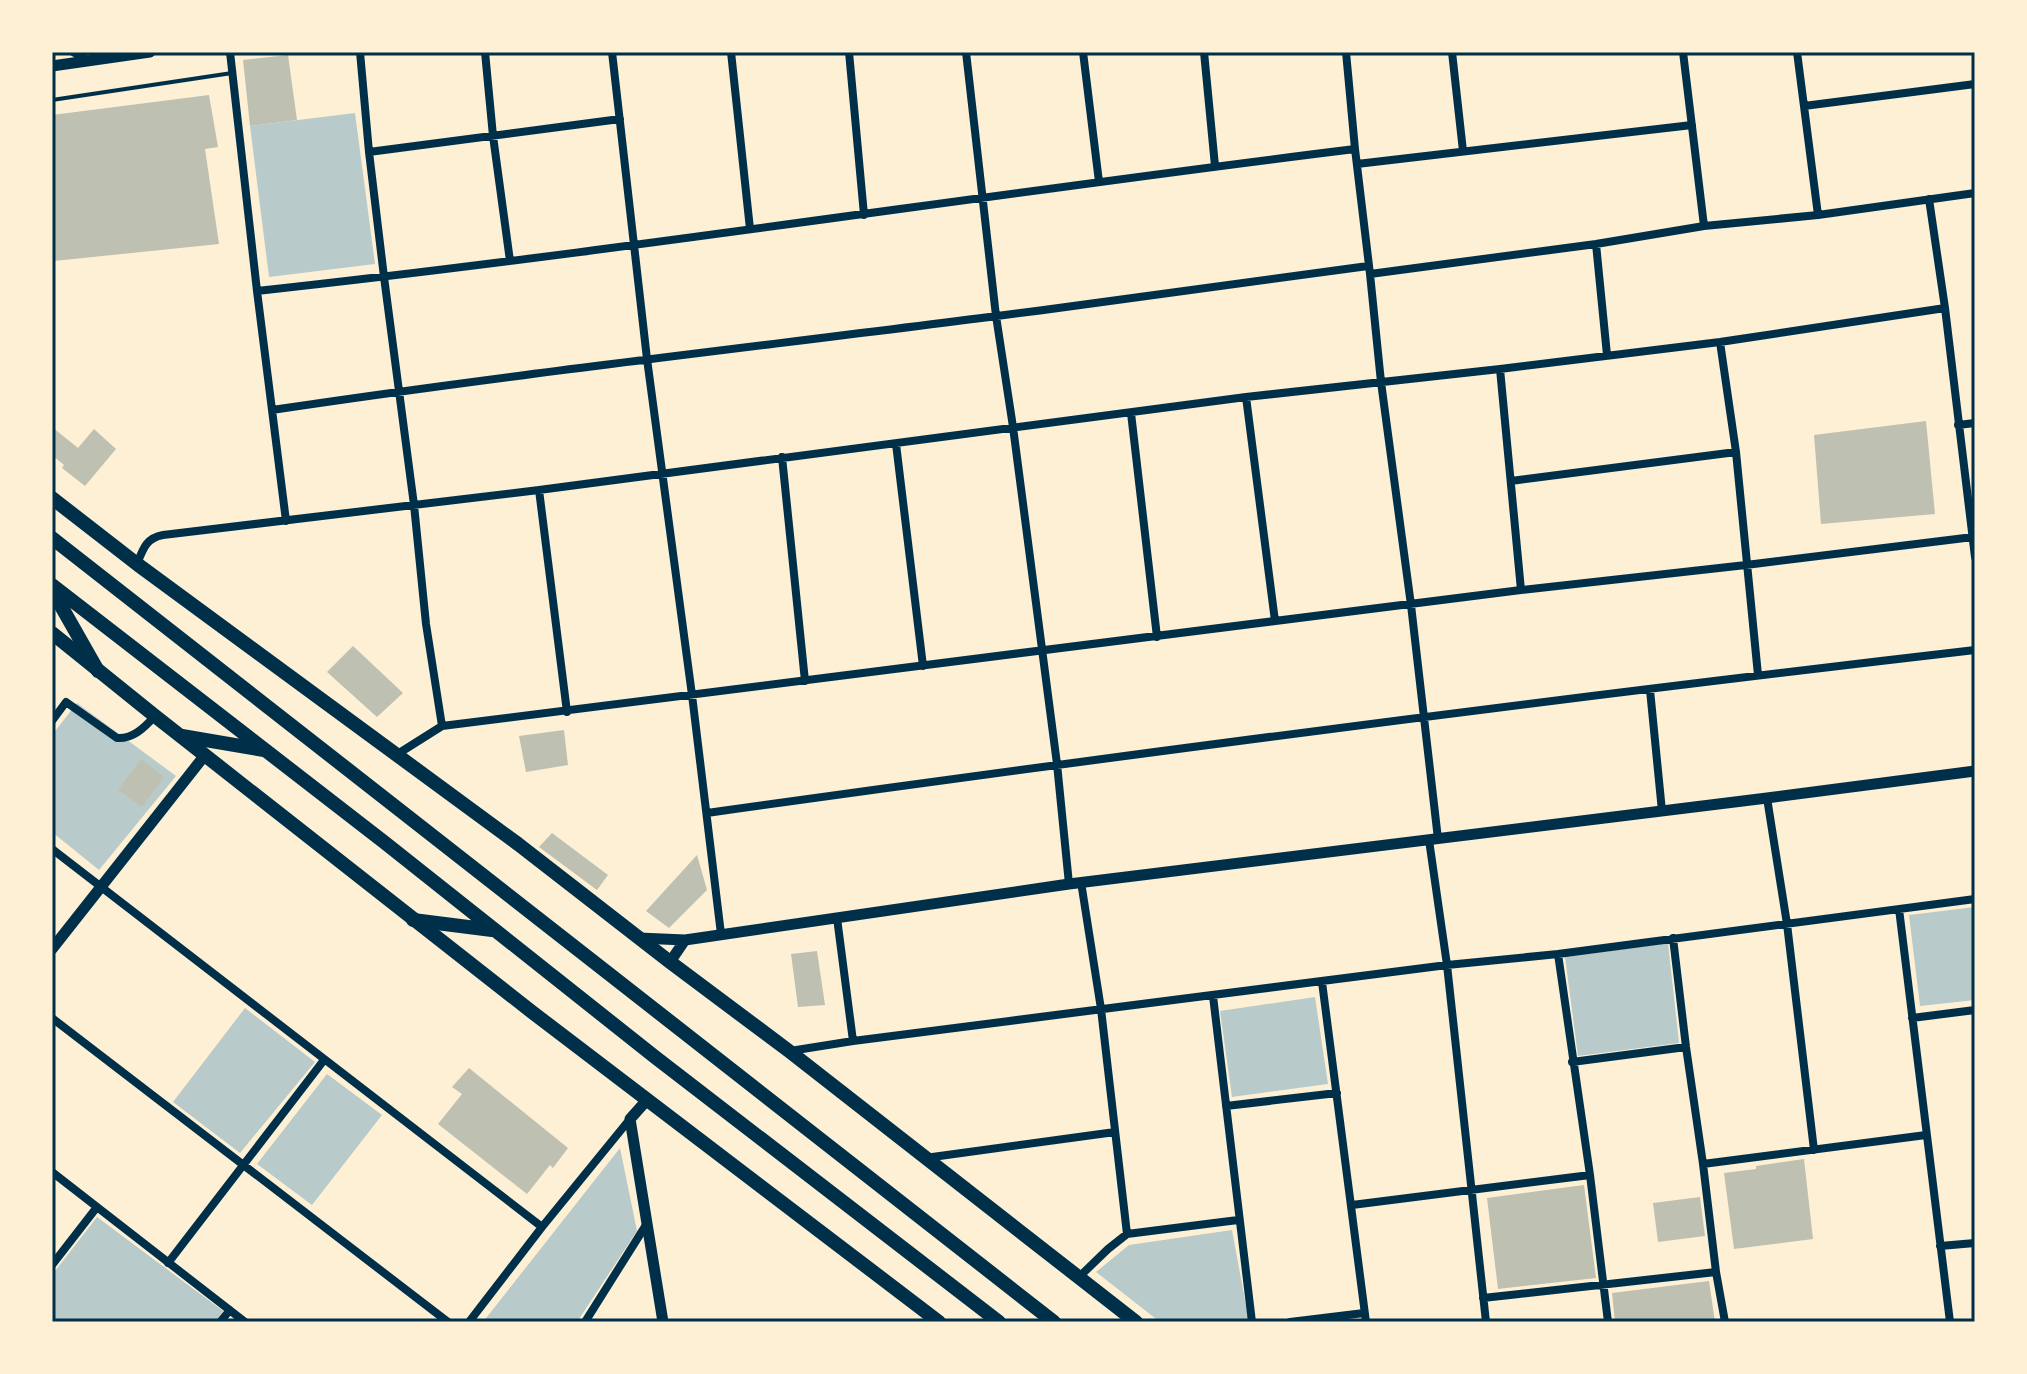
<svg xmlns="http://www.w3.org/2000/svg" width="2027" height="1374" font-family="'PT Sans',sans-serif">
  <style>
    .green { fill: #b9caca }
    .building { fill: #bec0b2 }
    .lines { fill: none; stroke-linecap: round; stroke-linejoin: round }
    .service { stroke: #003049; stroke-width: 4 }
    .minor { stroke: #003049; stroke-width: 8 }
    .tertiary { stroke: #003049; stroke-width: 11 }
    .primary { stroke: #003049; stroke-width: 14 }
    .trunk { stroke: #003049; stroke-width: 14 }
    .neatline { fill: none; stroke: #003049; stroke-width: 3 }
  </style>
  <rect width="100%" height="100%" fill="#fdf0d5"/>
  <!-- green -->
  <path class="green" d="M 355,113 L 375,264 L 269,277 L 250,126 Z
    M 77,703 L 176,776 L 99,870 L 52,832 L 52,735 Z
    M 1975,907 L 1975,1000 L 1920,1006 L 1909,915 Z
    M 1668,943 L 1679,1043 L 1578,1056 L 1565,957 Z
    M 1315,997 L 1328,1084 L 1232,1097 L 1220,1011 Z
    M 245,1008 L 315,1062 L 240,1153 L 173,1102 Z
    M 327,1074 L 382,1115 L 312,1205 L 257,1164 Z
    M 620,1148 L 637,1231 L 577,1322 L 483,1322 Z
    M 97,1217 L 223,1311 L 215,1322 L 52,1322 L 52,1275 Z
    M 1232,1230 L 1249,1322 L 1160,1322 L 1096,1272 L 1129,1245 Z"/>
  <!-- building -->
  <path class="building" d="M 288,55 L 297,120 L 250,126 L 243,60 Z
    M 209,95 L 218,147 L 205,149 L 219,244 L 54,261 L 52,243 L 52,115 Z
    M 1926,421 L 1935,514 L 1821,524 L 1814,435 Z
    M 52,427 L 78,448 L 94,429 L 116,449 L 85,486 L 62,468 L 64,465 L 52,455 Z
    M 353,646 L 403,693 L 377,717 L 327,672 Z
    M 564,730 L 568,765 L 526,772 L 519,736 Z
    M 141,759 L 164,777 L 142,807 L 118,790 Z
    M 552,833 L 608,875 L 597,890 L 539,847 Z
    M 697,855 L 707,890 L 669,928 L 646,911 Z
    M 817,951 L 825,1005 L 798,1007 L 791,954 Z
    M 469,1068 L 568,1148 L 553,1168 L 550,1165 L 527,1194 L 438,1124 L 462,1094 L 452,1087 Z
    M 1804,1159 L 1813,1239 L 1734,1249 L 1724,1173 L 1756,1169 L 1756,1166 Z
    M 1584,1185 L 1596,1278 L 1498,1289 L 1487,1198 Z
    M 1700,1197 L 1705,1236 L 1658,1242 L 1653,1203 Z
    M 1709,1281 L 1715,1322 L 1615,1322 L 1612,1293 Z"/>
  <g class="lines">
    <!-- service -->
    <path class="service" d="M 52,100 L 232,73"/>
    <!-- minor -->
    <path class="minor" d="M 73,52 L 89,61
      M 230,52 L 257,291 L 286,521
      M 360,52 L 369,152 L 384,277 L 414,505 L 426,624 L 442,726
      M 485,52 L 493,136 L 510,261
      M 612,52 L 647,359 L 692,695 L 721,934
      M 731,52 L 750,229
      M 849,52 L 864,215
      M 966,52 L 996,316 L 1013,427 L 1057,764 L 1069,884
      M 1083,52 L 1099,182
      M 1204,52 L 1215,166
      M 1346,52 L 1355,149 L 1370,274 L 1381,382 L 1411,605 L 1438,839
      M 1452,52 L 1463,151
      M 1683,52 L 1704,226
      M 1797,52 L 1818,215
      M 1804,106 L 1975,84
      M 369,152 L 620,119
      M 1357,164 L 1692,125
      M 1929,199 L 1945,308 L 1975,557
      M 1596,244 L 1607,355
      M 1370,274 L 1596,244 L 1704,226 L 1818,215 L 1975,193
      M 257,291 C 624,251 988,194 1355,149
      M 1720,342 L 1736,452 L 1758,675
      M 1500,369 L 1521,590
      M 1246,397 L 1275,621
      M 272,410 C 513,374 755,347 997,316 C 1121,300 1245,283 1368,266
      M 1131,413 L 1157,637
      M 1958,425 L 1975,423
      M 896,444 L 923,666
      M 782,457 L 805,681
      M 1511,481 L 1736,452
      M 539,490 L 567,712
      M 137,564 C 143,549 146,538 163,535 L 539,490 L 1246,397 L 1500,369 L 1720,342 L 1945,308
      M 1650,690 L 1662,811
      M 52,721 L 66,702 L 117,738 C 133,739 144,728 155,716
      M 396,755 L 442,726 L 1521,590 L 1746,565 L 1973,537
      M 1767,798 L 1787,924 L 1814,1150
      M 707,813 C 1129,754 1552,699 1975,650
      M 1429,840 L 1447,965 L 1486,1322
      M 52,849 L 542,1227
      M 1081,882 L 1101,1009 L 1127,1234
      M 1899,909 L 1950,1322
      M 837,918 L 853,1041
      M 1673,938 L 1686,1047 L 1703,1164 L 1716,1272 L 1725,1322
      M 1558,954 L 1590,1175 L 1608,1322
      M 1322,982 L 1366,1322
      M 1213,996 L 1252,1322
      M 52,1018 L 448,1322
      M 1912,1018 L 1975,1010
      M 790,1051 L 853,1041 L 1447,965 L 1558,954 L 1975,899
      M 1572,1062 L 1686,1047
      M 1226,1106 L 1337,1093
      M 925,1158 L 1115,1132
      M 1703,1164 L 1926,1135
      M 52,1172 L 245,1322
      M 1352,1205 L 1590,1175
      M 1940,1246 L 1975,1243
      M 168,1263 L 324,1060
      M 52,1265 L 97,1207
      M 1078,1278 L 1108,1249 L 1127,1234 L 1238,1220
      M 1483,1298 L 1716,1272
      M 220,1322 L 230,1310
      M 469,1322 L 542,1227 L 630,1119
      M 585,1322 L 646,1225
      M 1290,1322 L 1364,1313"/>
    <!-- tertiary -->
    <path class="tertiary" d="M 52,66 L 150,52
      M 639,938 L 685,940 L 1069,884 L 1767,798 L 1975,771
      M 52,949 L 205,755
      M 670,962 L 685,940
      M 647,1100 L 630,1119 L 663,1322"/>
    <!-- primary -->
    <path class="primary" d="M 52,498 L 137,564 L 518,844 L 670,962 L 789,1051 L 1136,1322
      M 52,633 L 155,716 L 532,1012 L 939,1322"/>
    <!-- trunk -->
    <path class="trunk" d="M 52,538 L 1054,1322
      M 52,585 L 384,842 L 655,1057 L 999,1322
      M 52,590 L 98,671
      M 182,736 L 264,750
      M 413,920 L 492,930"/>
  </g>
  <!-- border -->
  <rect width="2027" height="1374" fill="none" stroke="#fdf0d5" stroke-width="108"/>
  <rect x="54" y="54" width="1919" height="1266" class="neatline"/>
</svg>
